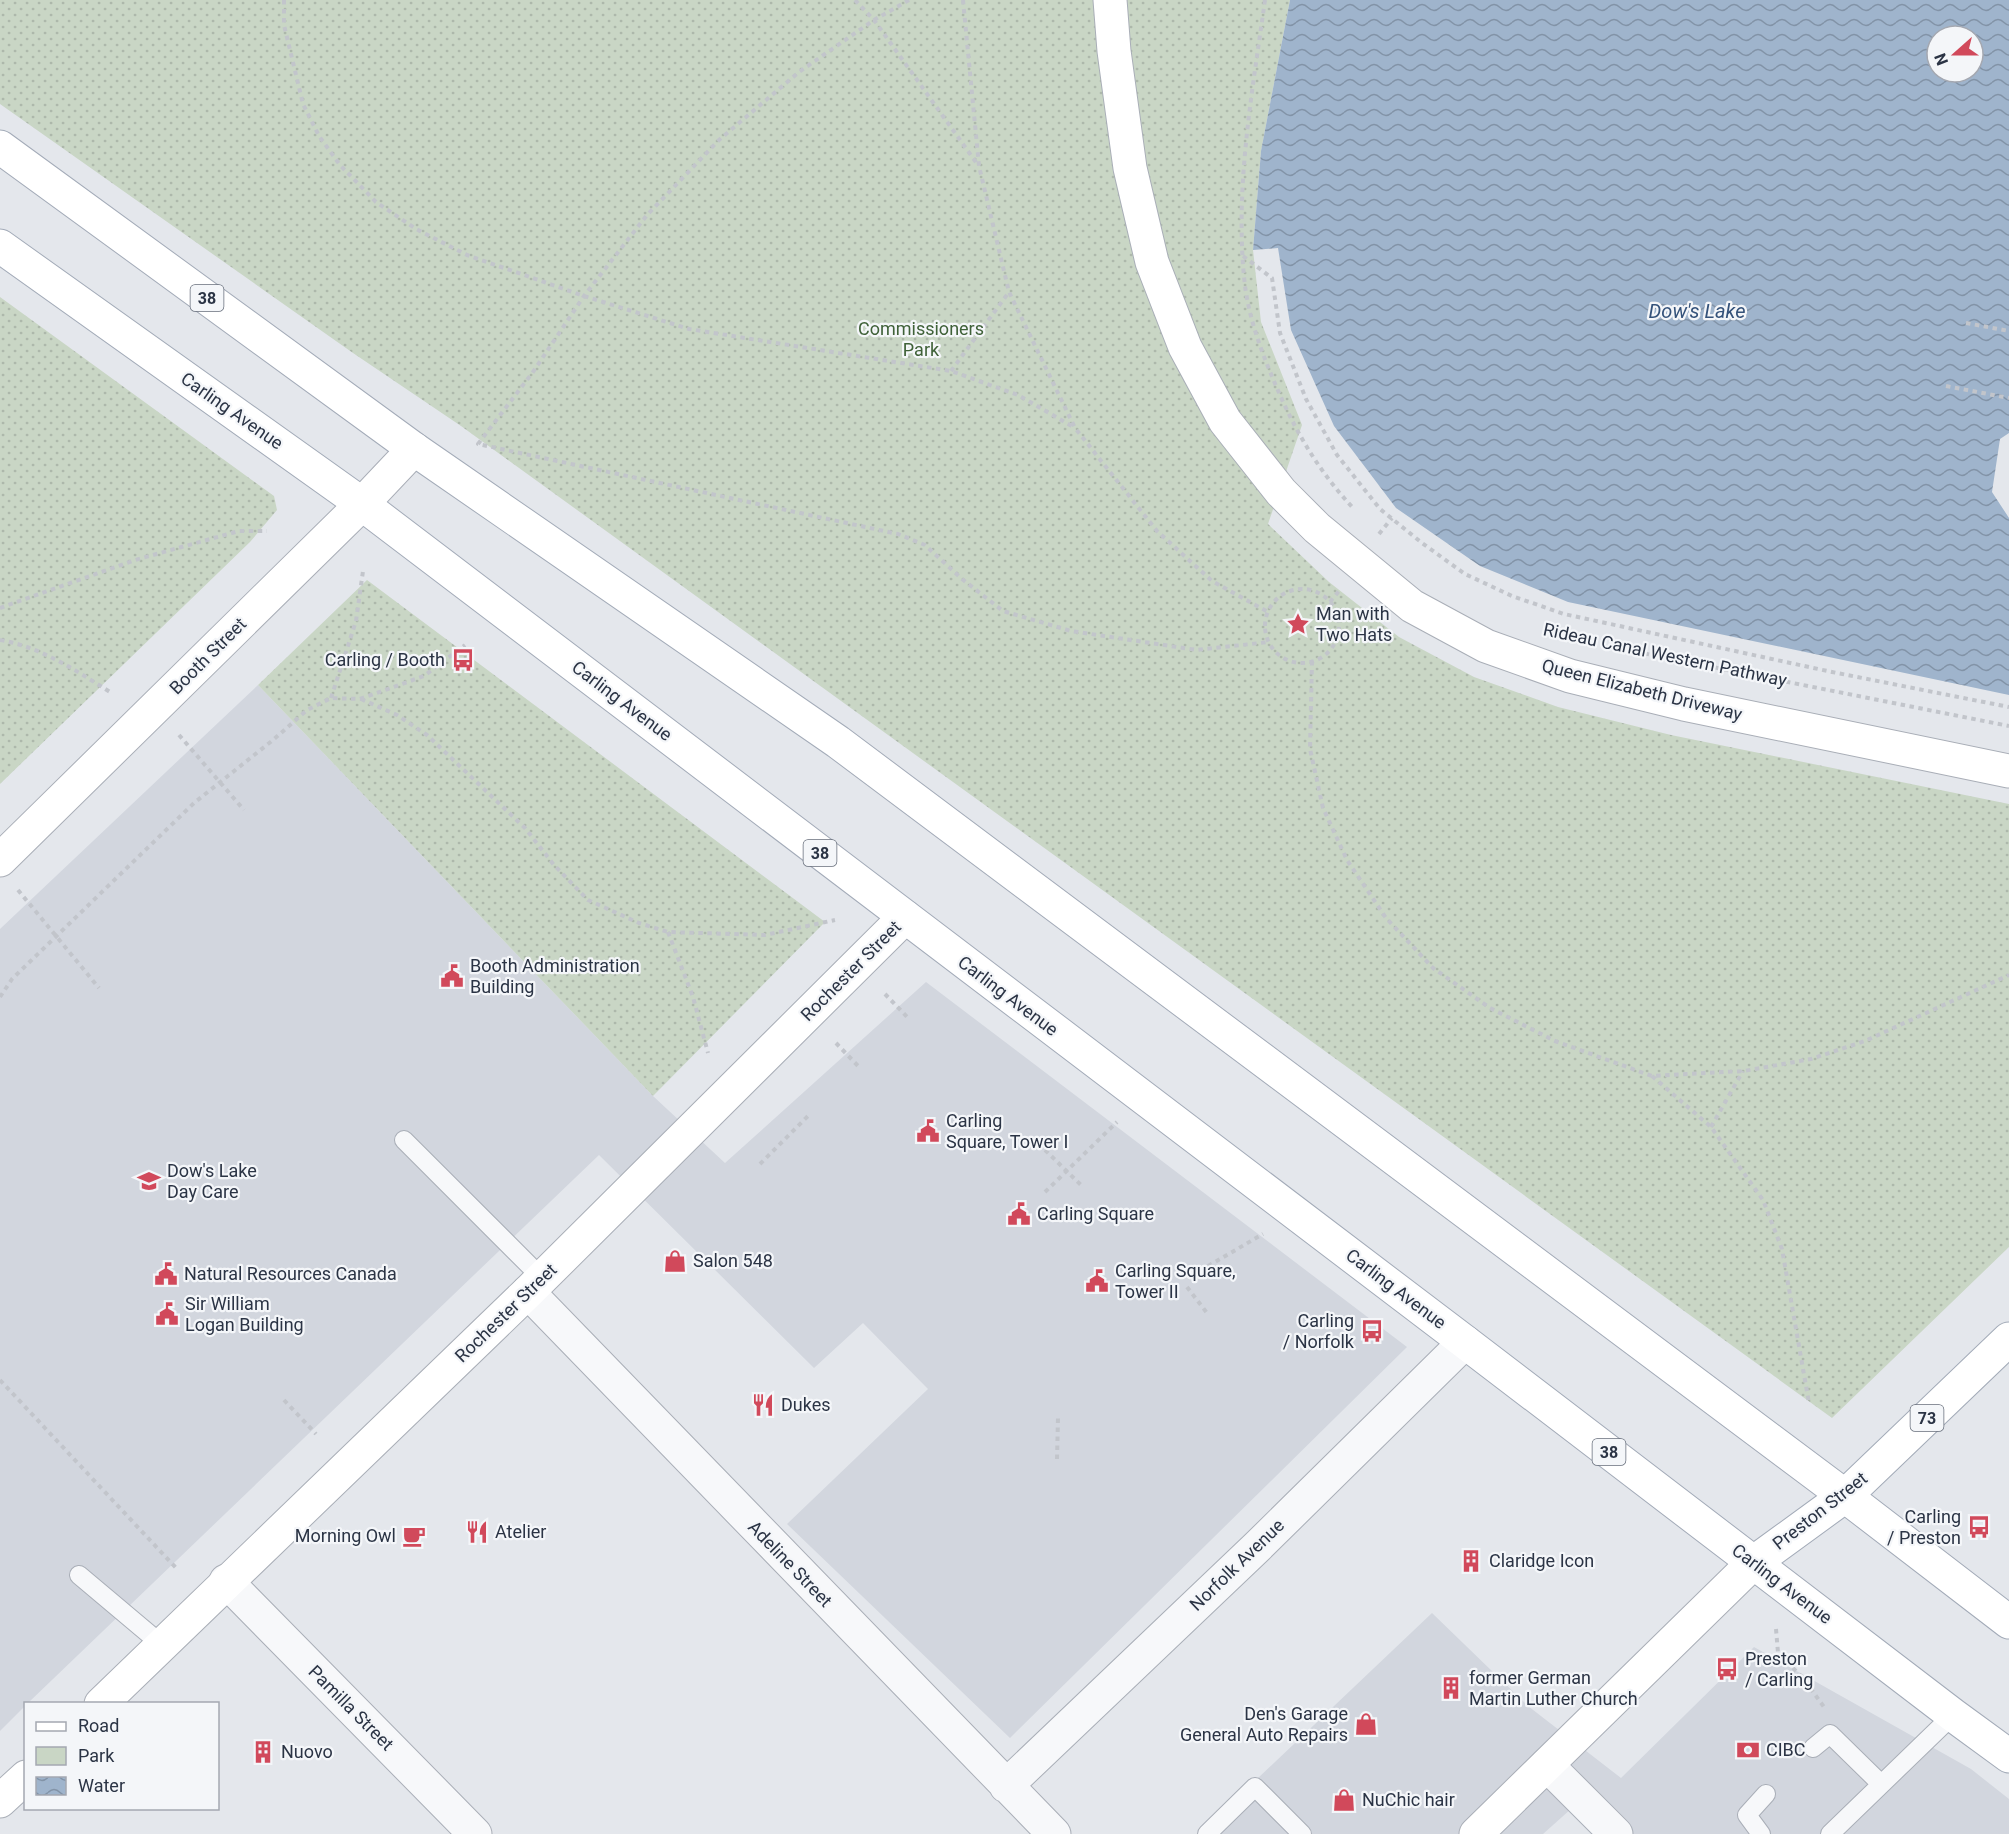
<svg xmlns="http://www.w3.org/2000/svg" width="2009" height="1834" font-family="Roboto,sans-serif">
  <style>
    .built { fill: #d2d6de }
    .green { fill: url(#green-dots) }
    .water { fill: url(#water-waves); fill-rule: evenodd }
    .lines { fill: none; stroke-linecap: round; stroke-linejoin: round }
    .lane-casing { stroke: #a9aeb7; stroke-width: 20 }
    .street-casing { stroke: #a9aeb7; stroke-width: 35 }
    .secondary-casing { stroke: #a9aeb7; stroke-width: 35 }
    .primary-casing { stroke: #a3abb8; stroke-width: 35 }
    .path { stroke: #c2c5cb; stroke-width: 4; stroke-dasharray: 4.5 4.5; stroke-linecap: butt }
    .lane { stroke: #f7f8fa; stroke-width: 18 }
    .street { stroke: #f7f8fa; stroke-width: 33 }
    .secondary { stroke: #fff; stroke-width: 33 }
    .primary { stroke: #fff; stroke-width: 33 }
    .labels { text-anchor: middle; stroke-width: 4.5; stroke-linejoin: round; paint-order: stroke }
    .shield { fill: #f4f6f9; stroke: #676e7b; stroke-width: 1.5 }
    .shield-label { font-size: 16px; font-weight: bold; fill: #2b3445 }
    .park-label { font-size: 18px; fill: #3f6138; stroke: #f4f6f9 }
    .street-label { font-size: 18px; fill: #2b3445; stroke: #f4f6f9 }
    .poi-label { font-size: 18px; fill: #2b3445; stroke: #f4f6f9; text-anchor: start }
    .water-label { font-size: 20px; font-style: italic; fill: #34527a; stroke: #f4f6f9 }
  </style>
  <defs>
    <pattern id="green-dots" width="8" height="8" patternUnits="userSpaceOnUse" patternTransform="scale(1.5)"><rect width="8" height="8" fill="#c9d6c5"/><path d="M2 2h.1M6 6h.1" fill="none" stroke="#adb8ab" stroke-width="1.8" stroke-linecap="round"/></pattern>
    <pattern id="water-waves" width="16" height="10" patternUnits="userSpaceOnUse" patternTransform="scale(1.5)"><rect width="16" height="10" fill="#9fb4cc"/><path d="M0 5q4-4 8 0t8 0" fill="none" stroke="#8293a7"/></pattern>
  </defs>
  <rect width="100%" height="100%" fill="#e4e7ec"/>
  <!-- built -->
  <path class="built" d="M 258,685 L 653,1096 L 725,1163 L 926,982 L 1407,1347 L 1010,1738 L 787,1524 L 928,1389 L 863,1323 L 814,1368 L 599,1155 L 28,1703 L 26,1704 L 25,1706 L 0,1731 L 0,929 Z
    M 1432,1613 L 1528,1706 L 1621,1778 L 1754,1647 L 1971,1769 L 2009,1799 L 2009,1834 L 1617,1834 L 1581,1800 L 1543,1834 L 1199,1834 Z"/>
  <!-- green -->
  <path class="green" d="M 0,0 L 1290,0 L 1261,151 L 1253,250 L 1261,322 L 1302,425 L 1268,524 L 1329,582 L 1399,637 L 1474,677 L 1558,707 L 1671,735 L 2009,804 L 2009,1247 L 1832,1418 L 461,426 L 353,353 L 0,104 Z
    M 0,297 L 274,496 L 277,510 L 250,542 L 0,784 Z
    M 367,580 L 825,922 L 653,1096 L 258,685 Z"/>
  <!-- water -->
  <path class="water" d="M 1290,0 L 2009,0 L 2009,433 L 2000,439 L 1992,492 L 2009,518 L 2009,695 L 1568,602 L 1480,566 L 1396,508 L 1334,426 L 1291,330 L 1278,248 L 1253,250 L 1261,151 ZM 1937,36 L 1973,36 L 1973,72 L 1937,72 Z"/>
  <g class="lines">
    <!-- lane casing -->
    <g class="lane-casing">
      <path id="lane" d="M 404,1140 L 542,1278
        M 79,1575 L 161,1644
        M 1813,1748 L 1830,1734 L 1881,1784
        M 1207,1834 L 1255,1787 L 1302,1834
        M 1761,1834 L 1747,1815 L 1766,1794
        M 1830,1834 L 1953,1715"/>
    </g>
    <!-- street casing -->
    <g class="street-casing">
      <path id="street" d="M 528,1292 L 1054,1834
        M 226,1581 L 475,1834
        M 1547,1765 L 1616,1834
        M 1006,1786 L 1257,1547 L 1465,1342"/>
    </g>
    <!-- secondary casing -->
    <g class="secondary-casing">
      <path id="secondary" d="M 1110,0 L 1114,51 L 1130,168 L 1152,262 L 1185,347 L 1225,421 L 1281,492 L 1317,528 L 1412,606 L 1486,646 L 1570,676 L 1684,704 L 2009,771
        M 0,860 L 362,504 L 414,449
        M 101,1704 L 528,1292 L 905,917
        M 0,1801 L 26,1777
        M 1476,1834 L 1753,1563"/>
    </g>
    <!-- primary casing -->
    <g class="primary-casing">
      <path id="primary" d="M 0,147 L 414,449 L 838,742 L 1845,1496 L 2009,1622
        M 0,246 L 362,504 L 1465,1342 L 1953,1715 L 2009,1756
        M 1753,1563 L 1845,1496 L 2009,1339"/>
    </g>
    <!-- path -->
    <path class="path" d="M 284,0 L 284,25 L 303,104 L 319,136 L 340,165 L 376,202 L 416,229 L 467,255 L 584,296 L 689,329 L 951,371 L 1018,395 L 1075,428
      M 855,0 L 874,20 L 978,165
      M 909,0 L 874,20 L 799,72 L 719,140 L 647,215 L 584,296 L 533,372 L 478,444 L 898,534 L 925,545 L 962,579 L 1003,611 L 1071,631 L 1197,650 L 1269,642
      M 963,0 L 979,166 L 1009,292 L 1075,428 L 1157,531 L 1212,581 L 1268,612
      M 1265,0 C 1252,94 1234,191 1245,286 C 1250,324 1265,361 1280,395 C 1299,438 1322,475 1354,509
      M 1243,256 L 1272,278 L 1280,333 L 1306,399 L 1337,455 L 1380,509 L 1422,543 L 1465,574 L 1512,596 L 1564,614 L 1832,672 L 2009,707
      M 1966,323 L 2009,331
      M 951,371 L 1009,292
      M 1946,386 L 2009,398
      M 1379,534 L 1392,518
      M1265 626a37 37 0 1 1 74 0a37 37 0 1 1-74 0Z
      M 1330,602 L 1339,591
      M 0,608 L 135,560 L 239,531 L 267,531
      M 0,640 C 41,647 75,670 110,692
      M 1627,650 L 2009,726
      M 1312,661 L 1310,749 L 1323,808 L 1347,860 L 1386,918 L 1433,968 L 1490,1008 L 1555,1041 L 1652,1076 L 1744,1071 L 1811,1059 L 1865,1041 L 2009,975
      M 331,698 L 356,621 L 363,571
      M 361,699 L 397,715 L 427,735 L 525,828 L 554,865 L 588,900 L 639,923 L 668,932 L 765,935 L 835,920
      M 179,735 L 244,810
      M 18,890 L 99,988
      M 668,932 L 693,997 L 708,1053
      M 885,994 L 909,1019
      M 0,997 L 12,979 L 194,803 L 273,740 L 307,710 L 331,698 L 360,699 L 424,676 L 465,645
      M 836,1043 L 859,1067
      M 1652,1076 L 1711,1127 L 1763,1200 L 1782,1249 L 1809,1403
      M 1711,1127 L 1743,1071
      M 1045,1150 L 1083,1187
      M 760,1164 L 808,1116
      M 1045,1192 L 1117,1122
      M 1208,1266 L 1263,1234
      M 1187,1287 L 1207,1313
      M 0,1380 L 177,1569
      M 284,1400 L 316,1434
      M 1057,1459 L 1058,1418
      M 1776,1629 L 1778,1653 L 1803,1678 L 1824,1707"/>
    <!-- lane -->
    <use href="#lane" class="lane"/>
    <!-- street -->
    <use href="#street" class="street"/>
    <!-- secondary -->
    <use href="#secondary" class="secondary"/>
    <!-- primary -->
    <use href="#primary" class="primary"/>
  </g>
  <!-- icons -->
  <defs>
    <g id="sight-bare" transform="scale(1.8)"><path d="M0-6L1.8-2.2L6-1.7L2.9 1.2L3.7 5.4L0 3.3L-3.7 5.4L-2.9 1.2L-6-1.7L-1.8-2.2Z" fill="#d1495b" stroke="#f4f6f9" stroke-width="2.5" paint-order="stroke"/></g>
    <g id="bus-bare" transform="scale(1.8)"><path d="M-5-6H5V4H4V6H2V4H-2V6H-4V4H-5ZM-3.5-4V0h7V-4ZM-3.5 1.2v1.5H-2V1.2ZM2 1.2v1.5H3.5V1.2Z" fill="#d1495b" stroke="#f4f6f9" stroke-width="2.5" paint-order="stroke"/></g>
    <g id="civic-bare" transform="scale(1.8)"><path d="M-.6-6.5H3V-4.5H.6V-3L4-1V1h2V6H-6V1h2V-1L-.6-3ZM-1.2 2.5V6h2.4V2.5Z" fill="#d1495b" stroke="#f4f6f9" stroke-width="2.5" paint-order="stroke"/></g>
    <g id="school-bare" transform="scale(1.8)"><path d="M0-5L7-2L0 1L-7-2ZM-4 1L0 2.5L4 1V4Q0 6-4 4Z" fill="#d1495b" stroke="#f4f6f9" stroke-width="2.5" paint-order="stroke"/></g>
    <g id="shop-bare" transform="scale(1.8)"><path d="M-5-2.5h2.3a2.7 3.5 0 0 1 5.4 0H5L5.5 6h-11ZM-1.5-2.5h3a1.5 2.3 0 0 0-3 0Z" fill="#d1495b" stroke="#f4f6f9" stroke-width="2.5" paint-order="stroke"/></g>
    <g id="restaurant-bare" transform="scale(1.8)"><path d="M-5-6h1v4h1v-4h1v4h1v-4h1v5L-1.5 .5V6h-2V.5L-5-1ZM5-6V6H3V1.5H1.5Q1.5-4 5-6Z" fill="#d1495b" stroke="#f4f6f9" stroke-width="2.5" paint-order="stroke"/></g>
    <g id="cafe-bare" transform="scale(1.8)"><path d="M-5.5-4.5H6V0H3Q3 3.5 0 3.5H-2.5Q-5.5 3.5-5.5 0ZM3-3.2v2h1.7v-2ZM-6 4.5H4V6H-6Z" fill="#d1495b" stroke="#f4f6f9" stroke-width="2.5" paint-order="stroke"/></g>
    <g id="building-bare" transform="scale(1.8)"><path d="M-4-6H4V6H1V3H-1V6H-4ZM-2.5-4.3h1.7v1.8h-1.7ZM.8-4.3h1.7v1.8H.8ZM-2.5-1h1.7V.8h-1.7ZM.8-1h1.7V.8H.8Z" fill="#d1495b" stroke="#f4f6f9" stroke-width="2.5" paint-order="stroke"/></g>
    <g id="bank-bare" transform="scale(1.8)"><path d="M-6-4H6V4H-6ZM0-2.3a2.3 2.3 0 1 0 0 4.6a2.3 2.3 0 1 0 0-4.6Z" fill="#d1495b" stroke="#f4f6f9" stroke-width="2.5" paint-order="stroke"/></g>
  </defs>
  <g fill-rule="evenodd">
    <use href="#sight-bare" x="1298" y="624"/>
    <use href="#bus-bare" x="463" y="660"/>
    <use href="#civic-bare" x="452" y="976"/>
    <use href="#civic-bare" x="928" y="1131"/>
    <use href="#school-bare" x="149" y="1181"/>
    <use href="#civic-bare" x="1019" y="1214"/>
    <use href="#shop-bare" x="675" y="1261"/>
    <use href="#civic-bare" x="166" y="1274"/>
    <use href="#civic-bare" x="1097" y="1281"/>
    <use href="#civic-bare" x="167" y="1314"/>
    <use href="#bus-bare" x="1372" y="1331"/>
    <use href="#restaurant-bare" x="763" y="1405"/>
    <use href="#bus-bare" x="1979" y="1527"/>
    <use href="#restaurant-bare" x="477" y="1532"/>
    <use href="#cafe-bare" x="414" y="1536"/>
    <use href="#building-bare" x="1471" y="1561"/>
    <use href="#bus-bare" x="1727" y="1669"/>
    <use href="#building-bare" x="1451" y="1688"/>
    <use href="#shop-bare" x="1366" y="1724"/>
    <use href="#bank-bare" x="1748" y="1750"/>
    <use href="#building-bare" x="263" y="1752"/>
    <use href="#shop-bare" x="1344" y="1800"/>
  </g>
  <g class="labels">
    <!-- shield labels -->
    <g class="shield">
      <rect x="190.5" y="285" width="33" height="26" rx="4.5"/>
      <rect x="803.5" y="840" width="33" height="26" rx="4.5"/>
      <rect x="1910.5" y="1405" width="33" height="26" rx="4.5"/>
      <rect x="1592.5" y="1439" width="33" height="26" rx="4.5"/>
    </g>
    <g class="shield-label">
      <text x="207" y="304">38</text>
      <text x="820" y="859">38</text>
      <text x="1927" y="1424">73</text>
      <text x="1609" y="1458">38</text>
    </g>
    <!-- park labels -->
    <g class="park-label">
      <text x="921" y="335">Commissioners<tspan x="921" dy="21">Park</tspan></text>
    </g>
    <!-- street labels -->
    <g class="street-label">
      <text transform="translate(232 411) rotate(35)" y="6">Carling Avenue</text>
      <text transform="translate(1665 655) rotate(12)" y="6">Rideau Canal Western Pathway</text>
      <text transform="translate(208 656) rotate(-45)" y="6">Booth Street</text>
      <text transform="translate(1642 690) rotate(14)" y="6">Queen Elizabeth Driveway</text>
      <text transform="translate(622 701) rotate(37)" y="6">Carling Avenue</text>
      <text transform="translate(851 971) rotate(-45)" y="6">Rochester Street</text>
      <text transform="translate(1008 996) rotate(37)" y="6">Carling Avenue</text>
      <text transform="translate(1396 1289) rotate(37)" y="6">Carling Avenue</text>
      <text transform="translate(506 1313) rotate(-44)" y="6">Rochester Street</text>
      <text transform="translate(1820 1511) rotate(-38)" y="6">Preston Street</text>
      <text transform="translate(790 1564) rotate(46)" y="6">Adeline Street</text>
      <text transform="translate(1237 1565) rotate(-44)" y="6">Norfolk Avenue</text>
      <text transform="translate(1782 1584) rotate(37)" y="6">Carling Avenue</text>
      <text transform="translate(351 1708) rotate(45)" y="6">Pamilla Street</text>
    </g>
    <!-- poi labels -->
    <g class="poi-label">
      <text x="1316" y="620">Man with<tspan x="1316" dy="21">Two Hats</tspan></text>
      <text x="445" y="666" text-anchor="end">Carling / Booth</text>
      <text x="470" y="972">Booth Administration<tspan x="470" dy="21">Building</tspan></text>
      <text x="946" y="1127">Carling<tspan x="946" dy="21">Square, Tower I</tspan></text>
      <text x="167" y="1177">Dow's Lake<tspan x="167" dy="21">Day Care</tspan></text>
      <text x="1037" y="1220">Carling Square</text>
      <text x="693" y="1267">Salon 548</text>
      <text x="1115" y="1277">Carling Square,<tspan x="1115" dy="21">Tower II</tspan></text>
      <text x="184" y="1280">Natural Resources Canada</text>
      <text x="185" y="1310">Sir William<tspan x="185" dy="21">Logan Building</tspan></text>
      <text x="1354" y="1327" text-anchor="end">Carling<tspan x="1354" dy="21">/ Norfolk</tspan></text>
      <text x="781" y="1411">Dukes</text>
      <text x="1961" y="1523" text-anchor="end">Carling<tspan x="1961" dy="21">/ Preston</tspan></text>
      <text x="495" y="1538">Atelier</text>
      <text x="396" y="1542" text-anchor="end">Morning Owl</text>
      <text x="1489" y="1567">Claridge Icon</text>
      <text x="1745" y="1665">Preston<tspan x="1745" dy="21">/ Carling</tspan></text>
      <text x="1469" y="1684">former German<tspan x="1469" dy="21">Martin Luther Church</tspan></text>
      <text x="1348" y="1720" text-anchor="end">Den's Garage<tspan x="1348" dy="21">General Auto Repairs</tspan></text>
      <text x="1766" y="1756">CIBC</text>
      <text x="281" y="1758">Nuovo</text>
      <text x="1362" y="1806">NuChic hair</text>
    </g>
    <!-- water labels -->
    <g class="water-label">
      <text x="1697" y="318">Dow's Lake</text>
    </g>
  </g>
  <!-- legend -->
  <rect x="24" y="1702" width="195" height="108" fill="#f4f6f9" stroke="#a4a8b1" stroke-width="1.5"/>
  <rect x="36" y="1722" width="30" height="9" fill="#ffffff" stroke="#a4a8b1" stroke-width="1.5"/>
  <text x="78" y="1732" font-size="18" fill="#2b3445">Road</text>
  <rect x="36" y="1747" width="30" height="18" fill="#c9d6c5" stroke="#a4a8b1" stroke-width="1.5"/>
  <text x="78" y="1762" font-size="18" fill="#2b3445">Park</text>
  <rect x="36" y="1777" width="30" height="18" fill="url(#water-waves)" stroke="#a4a8b1" stroke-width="1.5"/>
  <text x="78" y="1792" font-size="18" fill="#2b3445">Water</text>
  <!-- north arrow -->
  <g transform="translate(1955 54) rotate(249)"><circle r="28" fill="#f4f6f9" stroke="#a4a8b1" stroke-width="1.5"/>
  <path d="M0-4.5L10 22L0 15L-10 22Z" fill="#d1495b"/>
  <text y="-9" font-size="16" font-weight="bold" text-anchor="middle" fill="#2b3445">N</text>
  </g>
</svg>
